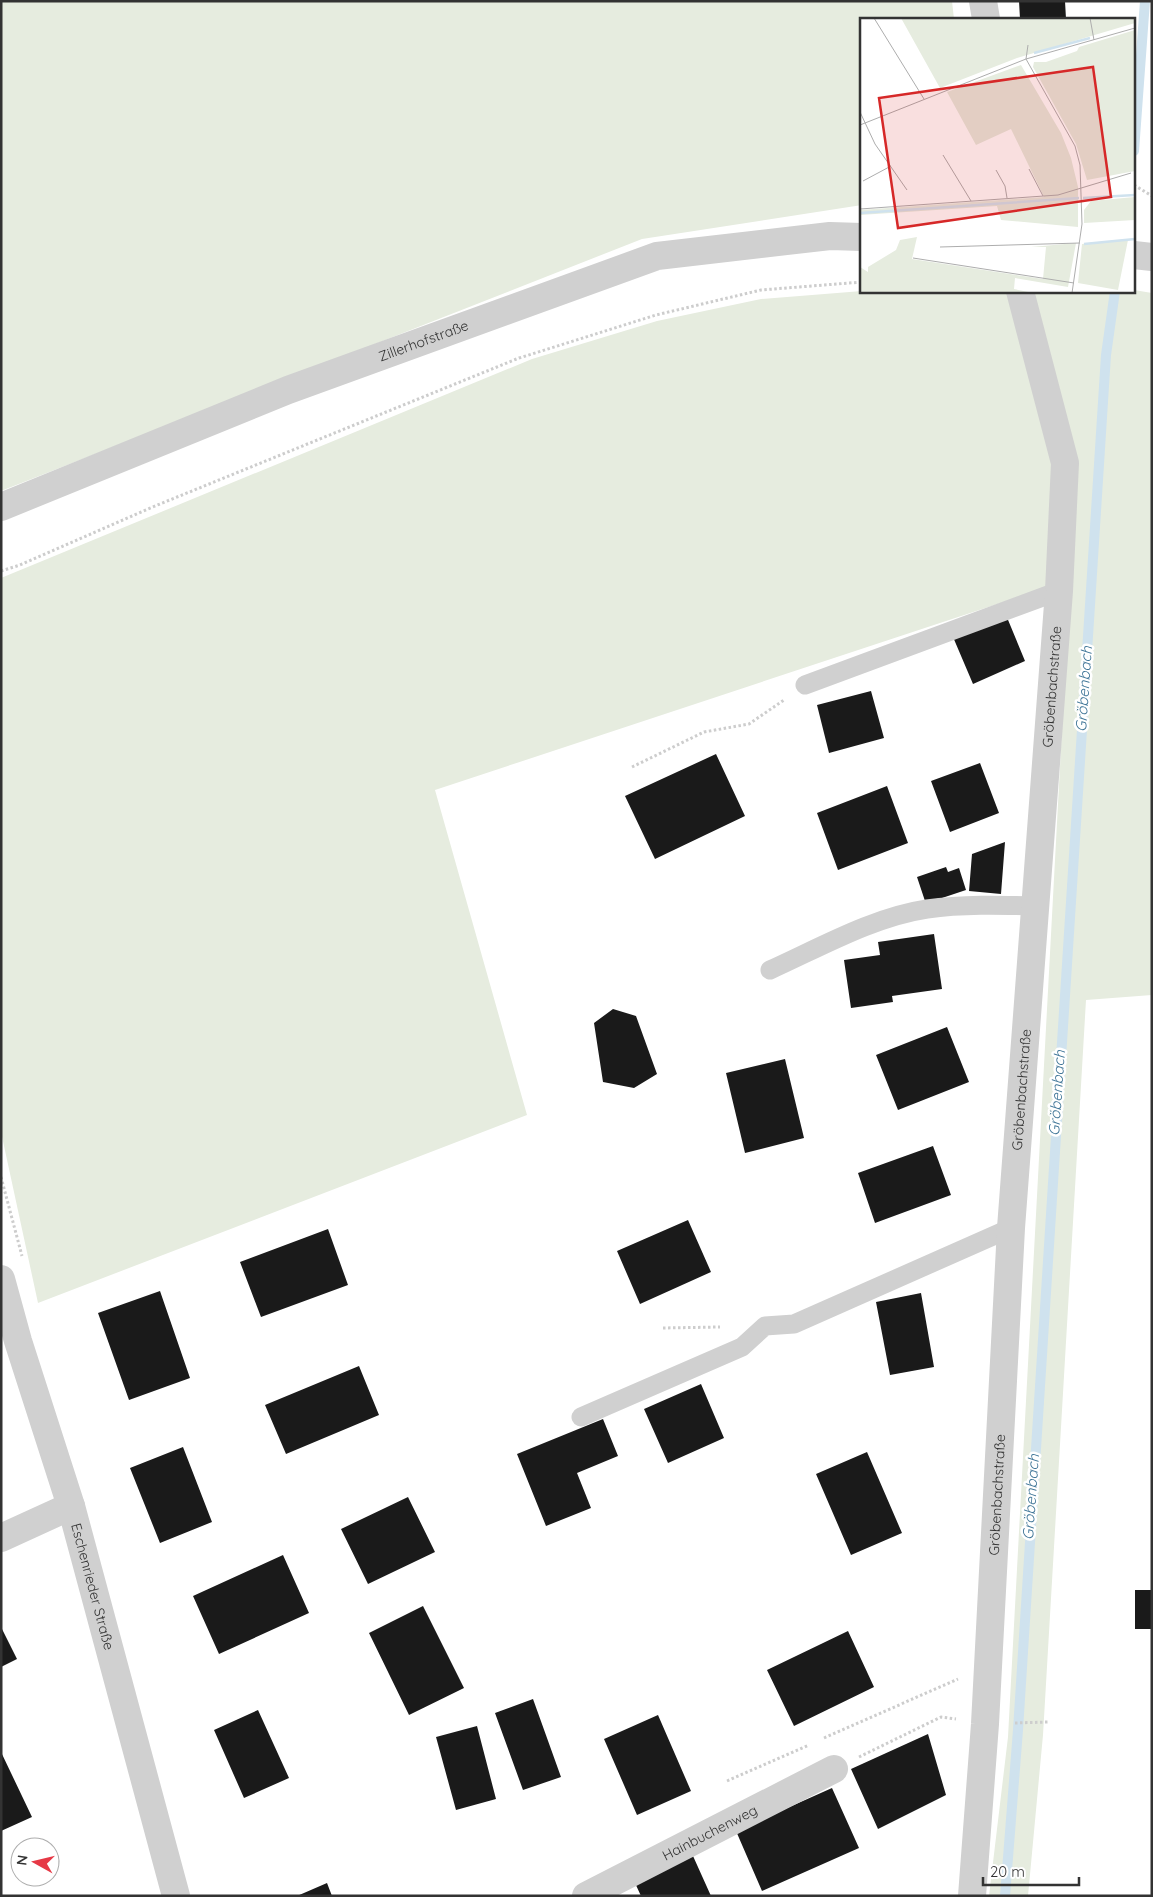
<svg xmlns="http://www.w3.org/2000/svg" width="1153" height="1897" font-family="Quicksand,sans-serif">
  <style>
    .green { fill: #e6ecdf }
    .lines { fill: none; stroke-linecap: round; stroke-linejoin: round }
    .stream { stroke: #cfe2ee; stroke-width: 10 }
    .building { fill: #1a1a1a }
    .path { stroke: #cdcdcd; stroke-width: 3; stroke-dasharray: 2.5 2.5; stroke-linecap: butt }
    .service { stroke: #d0d0d0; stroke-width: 19 }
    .minor { stroke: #d0d0d0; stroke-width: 28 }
    .tertiary { stroke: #d0d0d0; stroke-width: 28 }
    .labels { text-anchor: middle; stroke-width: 5; stroke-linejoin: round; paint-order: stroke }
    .street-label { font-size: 14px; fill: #333; stroke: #fff }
    .water-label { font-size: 15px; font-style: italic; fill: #3f7597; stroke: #fff }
    .inset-river { fill: none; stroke: #cfe2ee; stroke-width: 2.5 }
    .inset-road { fill: none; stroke: #adadad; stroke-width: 1 }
    .view { fill: #d62828; fill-opacity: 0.15; stroke: #d62828; stroke-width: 2.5 }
    .inset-edge { fill: none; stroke: #333; stroke-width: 2.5 }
  </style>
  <rect width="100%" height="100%" fill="#fff"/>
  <!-- green -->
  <path class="green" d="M 1,1 L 952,1 L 954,19 L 862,19 L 862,205 L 642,239 L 1,491 Z
    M 1134,290 L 1152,293 L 1152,995 L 1086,1000 L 1043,1735 L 1028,1896 L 989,1896 L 1008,1737 L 1070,580 L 435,790 L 527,1115 L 38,1303 L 1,1132 L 1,578 L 532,359 L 657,321 L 761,299 L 862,291 Z"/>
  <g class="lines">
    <!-- stream -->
    <path class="stream" d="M 1134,151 L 1145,1
      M 1005,1896 L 1018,1730 L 1106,355 L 1115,291"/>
  </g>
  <!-- building -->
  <path class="building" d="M 1019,1 L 1065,1 L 1066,19 L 1020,19 Z
    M 1006,615 L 1025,661 L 973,684 L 953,637 Z
    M 871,691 L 884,738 L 829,753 L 817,705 Z
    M 716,754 L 745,816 L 655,859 L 625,796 Z
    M 980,763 L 999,813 L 950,832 L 931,781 Z
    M 887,786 L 908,843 L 838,870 L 817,813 Z
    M 1005,842 L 1001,894 L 969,891 L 972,854 Z
    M 946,867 L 948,872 L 959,868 L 966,890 L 942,898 L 925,901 L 917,877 Z
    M 934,934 L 942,989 L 892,996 L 893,1002 L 851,1008 L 844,960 L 880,955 L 878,942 Z
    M 613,1009 L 636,1016 L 657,1074 L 634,1088 L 603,1082 L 594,1023 Z
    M 947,1027 L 969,1082 L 898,1110 L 876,1055 Z
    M 785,1059 L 804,1138 L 745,1153 L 726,1073 Z
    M 933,1146 L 951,1195 L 875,1223 L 858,1173 Z
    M 688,1220 L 711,1272 L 640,1304 L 617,1251 Z
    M 328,1229 L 348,1285 L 261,1317 L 240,1262 Z
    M 160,1291 L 190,1378 L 129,1400 L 98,1313 Z
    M 921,1293 L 934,1367 L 890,1375 L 876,1302 Z
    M 359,1366 L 379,1415 L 286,1454 L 265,1405 Z
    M 701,1384 L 724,1438 L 668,1463 L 644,1409 Z
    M 603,1419 L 618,1456 L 577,1473 L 591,1508 L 546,1526 L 517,1454 Z
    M 183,1447 L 212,1522 L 160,1543 L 130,1468 Z
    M 867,1452 L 902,1533 L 851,1555 L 816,1474 Z
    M 408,1497 L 435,1552 L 368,1584 L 341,1529 Z
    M 283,1555 L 309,1613 L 219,1654 L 193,1596 Z
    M 1135,1590 L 1152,1590 L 1152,1629 L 1135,1629 Z
    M 423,1606 L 464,1688 L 409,1715 L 369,1633 Z
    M 1,1627 L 17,1659 L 1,1667 Z
    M 848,1631 L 874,1687 L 794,1726 L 767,1670 Z
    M 533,1699 L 561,1777 L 523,1790 L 495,1713 Z
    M 258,1710 L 289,1778 L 244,1798 L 214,1730 Z
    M 658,1715 L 691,1791 L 637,1815 L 604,1739 Z
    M 477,1726 L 496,1799 L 456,1810 L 436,1737 Z
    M 928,1734 L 946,1795 L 878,1829 L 851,1769 Z
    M 1,1752 L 32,1817 L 1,1831 Z
    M 832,1788 L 859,1848 L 762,1891 L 736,1831 Z
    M 693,1856 L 711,1896 L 641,1896 L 635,1883 Z
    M 327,1883 L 332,1896 L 297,1896 Z"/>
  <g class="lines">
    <!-- path -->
    <path class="path" d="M 1134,185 L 1152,196
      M 1,571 L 20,565 L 155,506 L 519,358 L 656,315 L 761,290 L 862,282
      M 632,767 L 704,732 L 749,724 L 784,700
      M 1,1177 L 22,1256
      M 663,1328 L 720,1327
      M 1015,1723 L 1048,1722
      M 824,1738 L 958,1679
      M 859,1757 L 941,1717 L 956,1719
      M 727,1781 L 809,1745"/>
    <!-- service -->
    <path class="service" d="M 805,685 L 1059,591
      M 770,970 C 819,948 873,917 927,909 C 963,904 999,905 1035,906
      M 581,1417 L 742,1347 L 765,1326 L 794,1324 L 1011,1228"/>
    <!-- minor -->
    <g class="minor">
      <path d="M 983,1 L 986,19"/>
      <path d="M 1,1538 L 71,1506"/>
      <path id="s1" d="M 586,1896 L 834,1769"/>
      <path id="s2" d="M 972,1896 L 985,1724 L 1011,1228 L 1059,591 L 1065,463 L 1020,291"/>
    </g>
    <!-- tertiary -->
    <g class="tertiary">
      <path d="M 1134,255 L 1152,257"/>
      <path id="s3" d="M 1,507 L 288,390 L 657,256 L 830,236 L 862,237"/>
      <path id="s4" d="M 1,1279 L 18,1341 L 71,1506 L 176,1896"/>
    </g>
  </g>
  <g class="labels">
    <!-- street labels -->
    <g class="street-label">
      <text dy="5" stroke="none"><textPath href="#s3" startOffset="454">Zillerhofstraße</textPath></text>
      <text dy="5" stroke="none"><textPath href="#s2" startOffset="1212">Gröbenbachstraße</textPath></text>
      <text dy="5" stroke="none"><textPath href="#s2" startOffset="808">Gröbenbachstraße</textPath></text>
      <text dy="5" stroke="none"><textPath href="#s2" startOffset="402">Gröbenbachstraße</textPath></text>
      <text dy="5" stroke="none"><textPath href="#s4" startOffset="321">Eschenrieder Straße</textPath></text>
      <text dy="5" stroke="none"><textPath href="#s1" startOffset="139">Hainbuchenweg</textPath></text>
    </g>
    <!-- water labels -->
    <g class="water-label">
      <text transform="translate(1084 689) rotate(-86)" y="5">Gröbenbach</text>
      <text transform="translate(1057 1093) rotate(-86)" y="5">Gröbenbach</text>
      <text transform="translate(1031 1497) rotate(-86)" y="5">Gröbenbach</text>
    </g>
  </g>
  <!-- overview -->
  <g transform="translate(860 18)">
    <rect width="275" height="275" fill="#fff"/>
    <path d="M 41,0 L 275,0 L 275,5 L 157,40 L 80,70 ZM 275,12 L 275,153 L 227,162 L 216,126 L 173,49 L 174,44 L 186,44 L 217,33 L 219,29 ZM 161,47 L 201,115 L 211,140 L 218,169 L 218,209 L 141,202 L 137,188 L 0,197 L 0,192 L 184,179 L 151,111 L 116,127 L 87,74 ZM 275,179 L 275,202 L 224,205 L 224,192 L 231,183 ZM 57,219 L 52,241 L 183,261 L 186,229 L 171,229 L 216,225 L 208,269 L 155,260 L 154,271 L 173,275 L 0,275 L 0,249 L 8,254 L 8,249 L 36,232 L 40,222 ZM 268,222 L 258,272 L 218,265 L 222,226 Z" fill="#e6ecdf"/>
    <path class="inset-river" d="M 174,35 L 230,20M 223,180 L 275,177M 0,195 L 219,180M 224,226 L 275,221"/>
    <path class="inset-road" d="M 14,0 L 64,81M 230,0 L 234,22M 168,27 L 166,41 L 215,128 L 220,147 L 222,206 L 212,275M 0,94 L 15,126 L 47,172M 0,107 L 166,41 L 275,10M 83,137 L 111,183M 169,151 L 183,178M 136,152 L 145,168 L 147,180M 3,163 L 31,148M 0,191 L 198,177 L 271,155M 80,229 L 220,225M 53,240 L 214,265"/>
    <path class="view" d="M 233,49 L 251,179 L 38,210 L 19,80 Z"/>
    <rect width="275" height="275" class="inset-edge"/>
  </g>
  <!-- border -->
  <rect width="1153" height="1897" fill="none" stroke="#333333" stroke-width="5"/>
  <!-- north arrow -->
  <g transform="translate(35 1862) rotate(278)"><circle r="24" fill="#ffffff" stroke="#adadad"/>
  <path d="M0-4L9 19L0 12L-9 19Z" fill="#e63946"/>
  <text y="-8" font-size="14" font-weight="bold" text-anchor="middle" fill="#333333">N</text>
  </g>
  <!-- scale -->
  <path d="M983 1877v8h96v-8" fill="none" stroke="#333333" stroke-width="2.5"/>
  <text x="990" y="1877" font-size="15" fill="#333333" stroke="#ffffff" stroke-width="4" paint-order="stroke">20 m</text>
</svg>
